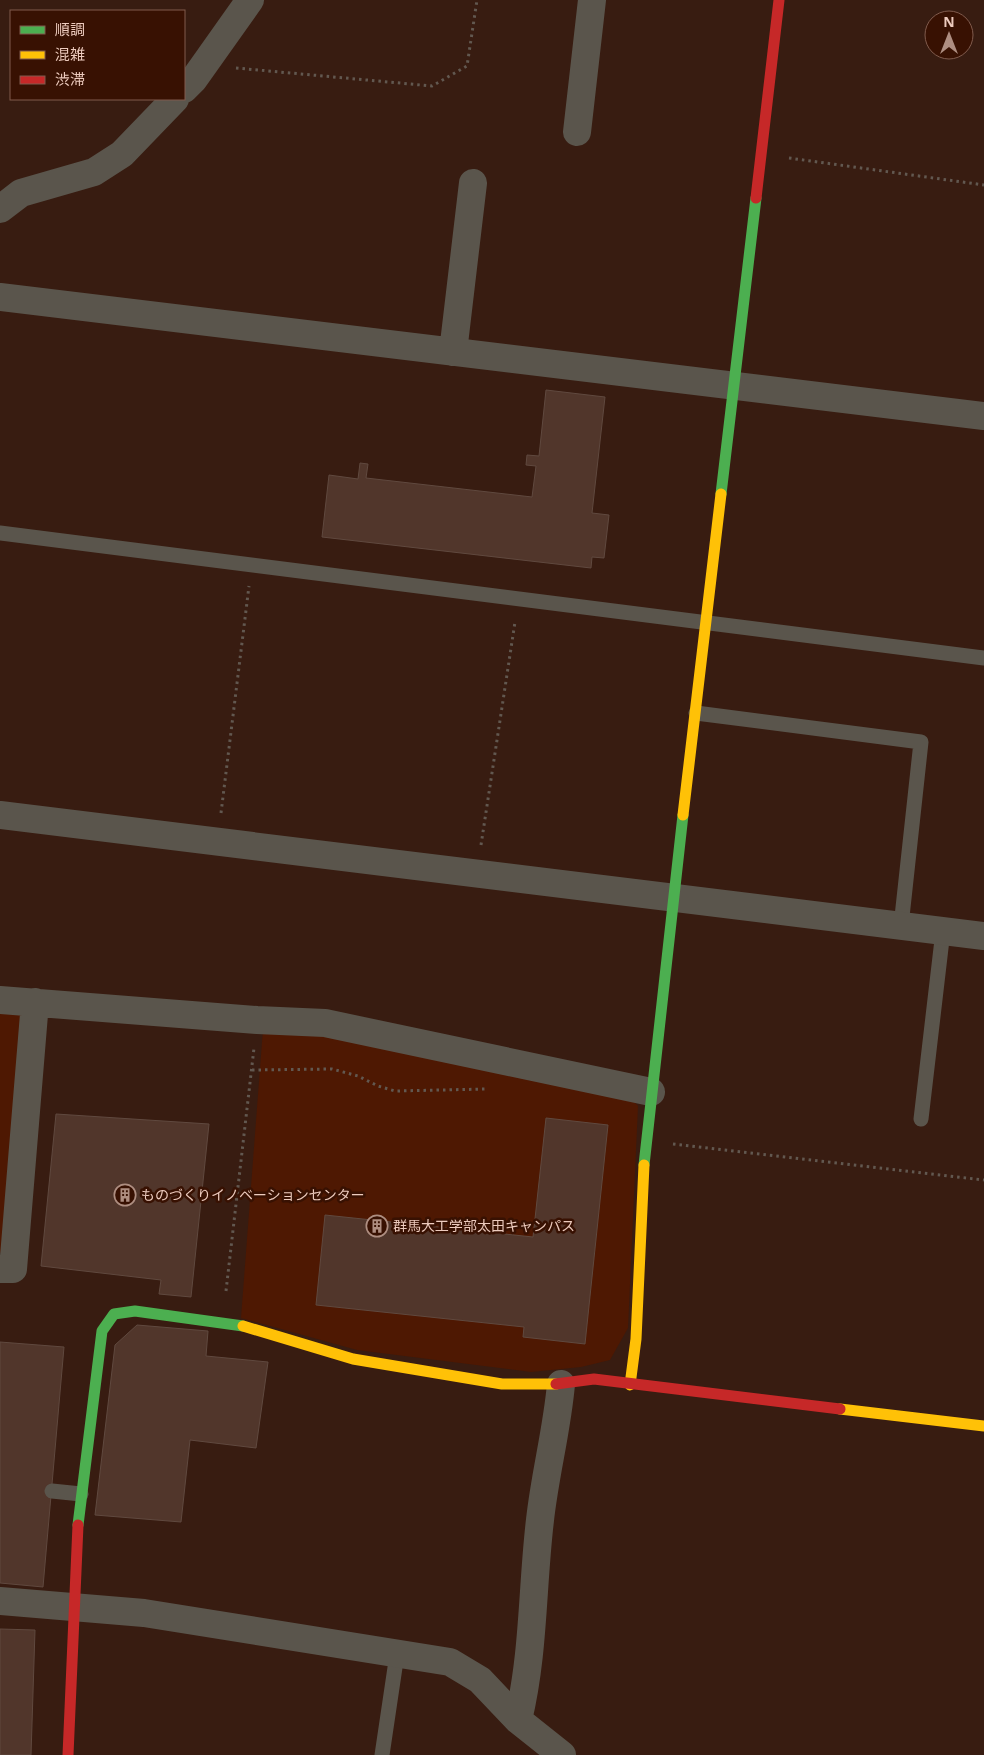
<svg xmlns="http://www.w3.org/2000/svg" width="984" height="1755" font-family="'Open Sans','Noto Sans JP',sans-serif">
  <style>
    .built { fill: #4e1802 }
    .building { fill: #51362b; stroke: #60493f }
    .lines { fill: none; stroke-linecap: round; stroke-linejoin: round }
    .path { stroke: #625850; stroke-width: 3; stroke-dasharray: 2.5 4; stroke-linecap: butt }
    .lane { stroke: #5a554c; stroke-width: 15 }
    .street { stroke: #5a554c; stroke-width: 28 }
    .fast { stroke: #4caf50; stroke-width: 11 }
    .slow { stroke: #ffc107; stroke-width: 11 }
    .jam { stroke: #c62828; stroke-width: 11 }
    .labels { text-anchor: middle; stroke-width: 5; stroke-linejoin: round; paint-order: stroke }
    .poi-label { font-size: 14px; fill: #edcbbe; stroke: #381102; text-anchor: start }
  </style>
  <rect width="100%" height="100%" fill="#381c11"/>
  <!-- built -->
  <path class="built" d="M 0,1009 L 28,1012 L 6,1247 L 0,1253 Z
    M 263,1029 L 311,1032 L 627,1094 L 638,1106 L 628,1328 L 610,1360 L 581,1367 L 531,1372 L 357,1350 L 241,1318 Z"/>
  <!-- building -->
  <path class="building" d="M 546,390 L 605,397 L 592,513 L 609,515 L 604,558 L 592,557 L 591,568 L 322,537 L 329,475 L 358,479 L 360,463 L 368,464 L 366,478 L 532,497 L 536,466 L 526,465 L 527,455 L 539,456 Z
    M 56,1114 L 209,1124 L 191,1297 L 159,1294 L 161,1280 L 41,1266 Z
    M 546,1118 L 608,1125 L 585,1344 L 523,1337 L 524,1327 L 316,1305 L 325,1215 L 533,1237 Z
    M 137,1325 L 208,1331 L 206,1356 L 268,1362 L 256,1448 L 190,1440 L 181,1522 L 95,1515 L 115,1345 Z
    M 0,1342 L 64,1347 L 43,1587 L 0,1583 Z
    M 0,1629 L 35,1630 L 31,1755 L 0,1755 Z"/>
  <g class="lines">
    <!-- path -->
    <path class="path" d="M 236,68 L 432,86 L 467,66 L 477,0
      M 789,158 L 984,185
      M 221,813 L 249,586
      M 481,845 L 515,622
      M 252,1070 L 332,1069 L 358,1076 L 378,1086 L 395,1091 L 487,1089
      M 673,1144 L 984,1180
      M 226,1291 L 254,1048"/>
    <!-- lane -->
    <path class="lane" d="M 0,533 L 984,658
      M 696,713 L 921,742 L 901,926
      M 921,1119 L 943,931
      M 52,1491 L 81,1494
      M 382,1755 L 397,1654"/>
    <!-- street -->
    <path class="street" d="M 184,89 L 194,79 L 250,0
      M 577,132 L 592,0
      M 0,209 L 21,193 L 94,172 L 122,154 L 175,99
      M 0,297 L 984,416
      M 453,352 L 473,183
      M 0,815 L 984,936
      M 0,1000 L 257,1020 L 325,1023 L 651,1092
      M 0,1269 L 13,1269 L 35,1002
      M 0,1601 L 144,1613 L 450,1662 L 480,1680 L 518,1720 L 562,1755
      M 518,1720 C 534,1654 532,1587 540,1520 C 545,1474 557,1430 561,1384"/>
    <!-- fast -->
    <path class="fast" d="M 721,494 L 756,198
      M 644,1165 L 683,815
      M 78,1525 L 102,1331 L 114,1314 L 135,1311 L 243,1326"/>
    <!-- slow -->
    <path class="slow" d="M 683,815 L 721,494
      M 243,1326 L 353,1359 L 502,1384 L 556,1384
      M 630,1385 L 636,1339 L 644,1165
      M 840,1409 L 984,1426"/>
    <!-- jam -->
    <path class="jam" d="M 756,198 L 779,0
      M 556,1384 L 594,1379 L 840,1409
      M 68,1755 L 78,1525"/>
  </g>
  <!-- icons -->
  <defs>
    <g id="building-ring" transform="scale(1.125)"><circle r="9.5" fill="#381102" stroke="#ae8e81" stroke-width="1.5"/><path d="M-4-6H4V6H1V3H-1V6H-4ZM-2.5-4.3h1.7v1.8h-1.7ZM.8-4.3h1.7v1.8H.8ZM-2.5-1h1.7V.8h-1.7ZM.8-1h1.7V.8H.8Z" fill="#ae8e81"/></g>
  </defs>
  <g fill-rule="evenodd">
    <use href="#building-ring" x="125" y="1195"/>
    <use href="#building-ring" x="377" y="1226"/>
  </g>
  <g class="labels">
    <!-- poi labels -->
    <g class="poi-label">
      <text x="141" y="1200">ものづくりイノベーションセンター</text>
      <text x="393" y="1231">群馬大工学部太田キャンパス</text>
    </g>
  </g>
  <!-- legend -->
  <rect x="10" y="10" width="175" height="90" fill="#381102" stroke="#805b4d"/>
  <rect x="20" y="26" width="25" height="8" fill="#4caf50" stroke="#805b4d"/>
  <text x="55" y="35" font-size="15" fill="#edcbbe">順調</text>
  <rect x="20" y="51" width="25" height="8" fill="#ffc107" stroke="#805b4d"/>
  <text x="55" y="60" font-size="15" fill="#edcbbe">混雑</text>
  <rect x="20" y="76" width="25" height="8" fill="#c62828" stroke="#805b4d"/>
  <text x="55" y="85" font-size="15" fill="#edcbbe">渋滞</text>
  <!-- north arrow -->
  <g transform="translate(949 35)"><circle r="24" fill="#381102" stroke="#805b4d"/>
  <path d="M0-4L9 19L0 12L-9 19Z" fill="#ae8e81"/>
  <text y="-8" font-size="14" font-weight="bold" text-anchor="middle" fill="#edcbbe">N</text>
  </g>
</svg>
